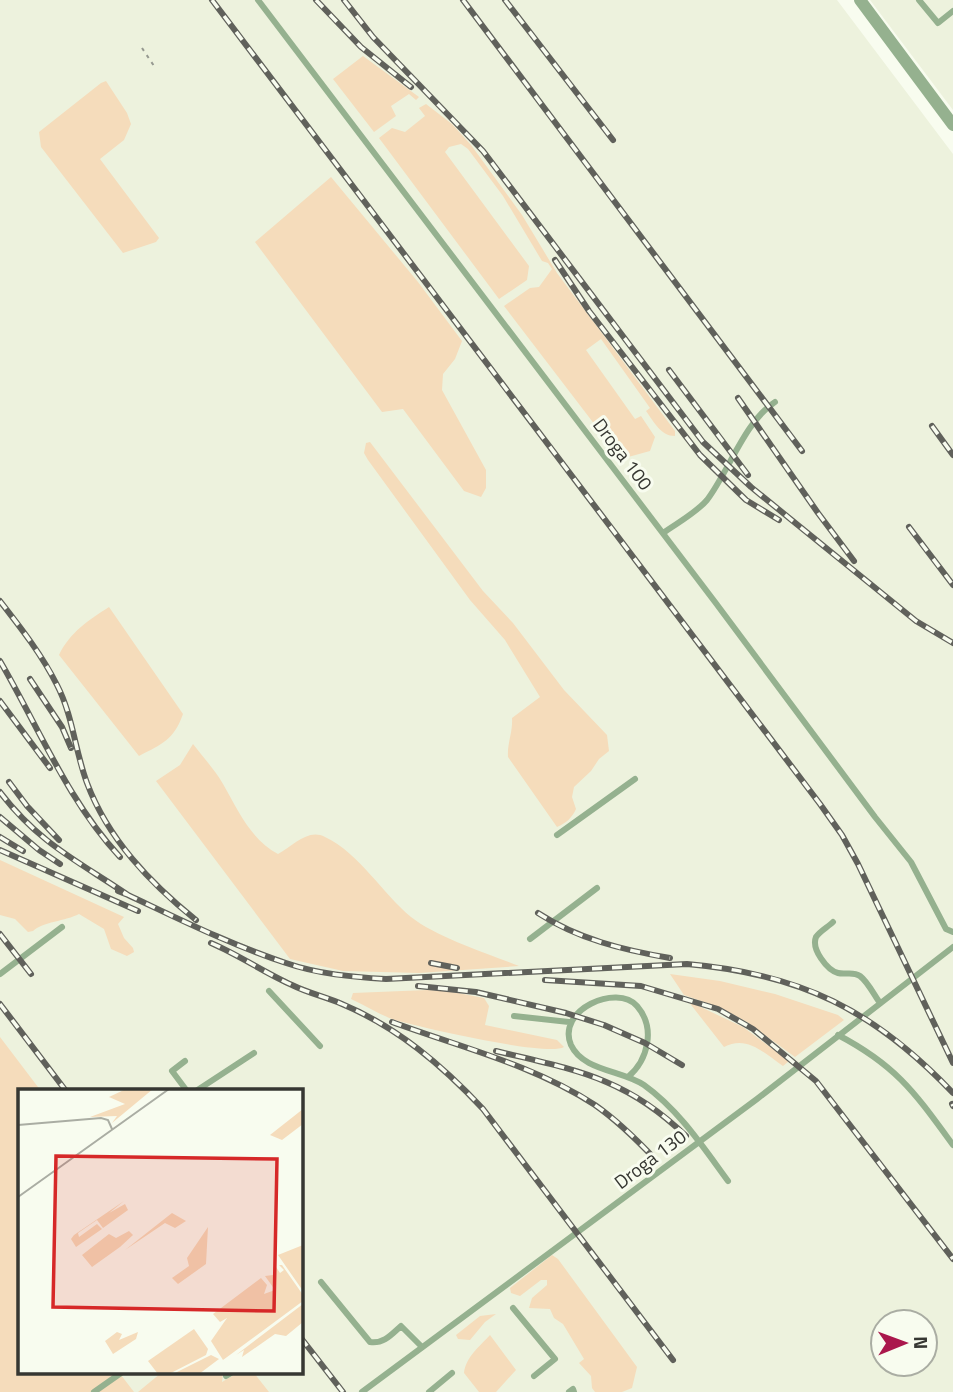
<svg xmlns="http://www.w3.org/2000/svg" width="953" height="1392" font-family="'Titillium Web',sans-serif">
  <style>
    .built { fill: #edf2dd; fill-rule: evenodd }
    .green { fill: #f5dcbb }
    .lines { fill: none; stroke-linecap: round; stroke-linejoin: round }
    .path { stroke: #969990; stroke-width: 2; stroke-dasharray: 3.5 5; stroke-linecap: butt }
    .lane { stroke: #95b18f; stroke-width: 6 }
    .street { stroke: #95b18f; stroke-width: 12 }
    .rail-casing { stroke: #60615b; stroke-width: 6 }
    .rail { stroke: #f8fcef; stroke-width: 3.5; stroke-dasharray: 10; stroke-linecap: butt }
    .labels { text-anchor: middle; stroke-width: 6; stroke-linejoin: round; paint-order: stroke }
    .street-label { font-size: 19px; fill: #363732; stroke: #f8fcef }
    .inset-road { fill: none; stroke: #aaada3; stroke-width: 2 }
    .view { fill: #d62828; fill-opacity: 0.15; stroke: #d62828; stroke-width: 3.5 }
    .inset-edge { fill: none; stroke: #363732; stroke-width: 3.5 }
  </style>
  <rect width="100%" height="100%" fill="#f8fcef"/>
  <!-- built -->
  <path class="built" d="M 0,0 L 837,0 L 953,154 L 953,1392 L 0,1392 ZM 19,1091 L 301,1091 L 301,1373 L 19,1373 ZM 883,1322 L 925,1322 L 925,1364 L 883,1364 Z
    M 870,0 L 953,0 L 953,110 Z"/>
  <!-- green -->
  <path class="green" d="M 363,56 L 419,97 L 416,100 L 409,94 L 391,106 L 396,116 L 374,132 L 333,79 Z
    M 106,81 L 127,113 L 131,124 L 124,140 L 100,159 L 159,238 L 156,242 L 123,253 L 41,147 L 39,132 L 101,83 Z
    M 426,104 L 452,124 L 471,145 L 522,215 L 557,273 L 675,431 L 675,436 C 661,436 654,422 646,411 L 650,408 L 601,339 L 586,350 L 635,419 L 641,416 L 655,437 L 650,451 L 621,459 L 504,306 L 530,288 L 539,287 L 552,269 L 548,263 L 542,261 L 503,196 L 468,149 L 461,144 L 449,147 L 445,152 L 529,266 L 527,280 L 499,299 L 379,138 L 392,128 L 405,132 L 425,116 L 419,108 Z
    M 331,177 L 418,282 L 462,341 L 455,359 L 443,374 L 442,390 L 486,470 L 486,488 L 481,497 L 464,491 L 403,409 L 382,412 L 255,242 Z
    M 370,442 L 483,591 L 513,623 L 564,690 L 607,735 L 609,751 L 599,759 L 591,771 L 574,787 L 572,797 L 576,809 C 572,818 566,823 557,827 L 508,757 C 507,743 513,732 512,718 L 540,697 L 505,640 L 470,600 L 368,460 L 364,453 L 366,443 Z
    M 109,607 L 183,714 C 174,740 162,744 139,756 L 59,655 C 70,632 89,620 109,607 Z
    M 193,744 C 203,757 215,770 223,784 C 238,810 251,840 278,854 C 293,846 308,828 325,837 C 359,853 383,894 411,917 C 436,937 489,954 519,966 L 419,973 L 343,971 L 290,959 L 156,781 L 180,765 Z
    M 0,860 L 124,917 L 118,924 L 124,938 L 133,948 L 134,952 L 127,956 L 111,949 L 104,929 L 79,914 C 66,921 42,922 33,931 L 28,932 L 15,919 L 0,915 Z
    M 670,974 L 720,981 L 775,994 L 838,1015 L 844,1020 L 795,1057 L 747,1022 L 721,1008 L 684,995 Z
    M 427,990 L 448,991 L 484,998 L 489,1006 L 485,1025 L 557,1040 L 564,1047 C 547,1057 420,1027 395,1020 C 380,1015 366,1006 351,999 L 353,993 Z
    M 688,1001 L 743,1027 L 789,1061 L 783,1066 C 764,1053 747,1035 724,1047 Z
    M 0,1037 L 41,1091 L 19,1091 L 19,1373 L 123,1373 L 121,1375 L 134,1392 L 0,1392 Z
    M 552,1255 L 558,1259 L 637,1367 L 632,1388 L 622,1392 L 595,1392 L 592,1388 L 591,1376 L 579,1363 L 584,1359 L 563,1324 L 554,1318 L 550,1309 L 529,1308 L 532,1298 L 547,1285 L 547,1280 L 541,1280 L 520,1296 L 511,1293 L 510,1288 Z
    M 496,1314 L 485,1322 L 470,1340 L 458,1339 L 456,1335 L 480,1316 Z
    M 490,1335 L 516,1370 L 496,1392 L 479,1392 L 464,1373 C 466,1357 479,1347 490,1335 Z
    M 161,1373 L 223,1373 L 222,1382 L 237,1373 L 254,1373 L 269,1392 L 138,1392 Z"/>
  <g class="lines">
    <!-- path -->
    <path class="path" d="M 142,48 L 154,66"/>
    <!-- lane -->
    <path class="lane" d="M 258,0 L 715,602 L 875,817 L 911,862 L 946,929 L 953,932
      M 919,0 L 938,23 L 953,11
      M 663,533 C 677,523 696,513 707,500 C 729,471 745,421 775,402
      M 557,835 L 635,779
      M 833,922 C 828,927 820,931 816,937 C 811,949 827,970 838,973 C 845,975 853,971 860,976 C 868,982 874,995 880,1003
      M 530,939 L 597,888
      M 0,974 L 62,927
      M 269,991 L 320,1046
      M 514,1016 L 569,1022
      M 838,1035 C 897,1066 915,1093 953,1145
      M 185,1061 L 172,1071 L 187,1091
      M 628,1077 C 648,1060 656,1028 637,1006 C 617,983 556,1010 571,1045 C 583,1071 622,1070 644,1085 C 679,1110 703,1147 728,1181
      M 196,1091 L 254,1053
      M 321,1282 L 370,1342 C 384,1344 392,1334 401,1326 L 422,1347
      M 513,1308 L 555,1359 L 534,1376
      M 226,1376 L 231,1373
      M 94,1392 L 121,1373
      M 362,1392 L 757,1099 L 953,947
      M 429,1392 L 452,1373
      M 569,1392 L 573,1389 L 574,1392"/>
    <!-- street -->
    <path class="street" d="M 860,0 L 953,125"/>
    <!-- rail casing -->
    <g class="rail-casing">
      <path id="rail" d="M 212,0 L 820,804 L 842,835 L 858,864 L 953,1063
        M 316,0 L 361,47 L 411,87
        M 344,0 L 373,37 L 483,151 L 703,442 L 751,487 L 884,595 L 916,621 L 953,643
        M 463,0 L 802,451
        M 505,0 L 613,140
        M 555,260 L 589,311 L 700,455 L 746,500 L 779,520
        M 669,370 L 748,475
        M 738,398 L 818,513 L 854,561
        M 932,426 L 953,455
        M 909,527 L 953,585
        M 0,601 C 21,628 42,655 57,685 C 73,716 75,751 87,783 C 108,839 150,883 196,920
        M 0,661 C 39,728 68,801 120,857
        M 30,679 L 62,727 L 71,748
        M 0,701 L 50,768
        M 9,782 L 27,806 L 59,840
        M 0,792 C 39,843 76,860 128,895 L 118,891
        M 0,817 L 39,850 L 60,864
        M 0,837 L 23,851
        M 0,850 L 138,911
        M 128,895 C 179,919 231,945 286,963 C 318,974 352,977 386,979 L 687,964 C 801,974 874,1010 953,1093
        M 538,913 C 578,939 623,950 670,958
        M 0,934 L 31,974
        M 211,943 C 239,955 265,973 292,985 C 308,993 326,997 342,1004 C 397,1027 442,1065 483,1109 L 673,1360
        M 431,963 L 457,968
        M 545,980 L 641,986 L 718,1009 L 753,1029 L 816,1081 L 953,1259
        M 418,986 L 476,992 L 566,1013 L 604,1025 L 645,1043 L 682,1065
        M 0,1004 L 66,1091
        M 392,1022 C 460,1047 534,1065 595,1105 C 618,1121 636,1139 655,1159
        M 496,1051 C 575,1070 625,1077 686,1136
        M 952,1104 L 953,1106
        M 301,1338 L 343,1392"/>
    </g>
    <!-- rail -->
    <use href="#rail" class="rail"/>
  </g>
  <g class="labels">
    <!-- street labels -->
    <g class="street-label">
      <text transform="translate(623 454) rotate(53)" y="7">Droga 100</text>
      <text transform="translate(650 1159) rotate(-37)" y="7">Droga 130</text>
    </g>
  </g>
  <!-- overview -->
  <g transform="translate(18 1089)">
    <rect width="285" height="285" fill="#f8fcef"/>
    <path d="M 108,0 L 135,0 L 94,34 L 99,27 L 72,28 L 107,15 L 91,8 ZM 285,20 L 285,35 L 264,51 L 252,46 ZM 106,112 L 91,124 L 107,115 L 110,121 L 85,139 L 79,131 L 60,144 L 61,148 L 79,135 L 84,140 L 58,158 L 53,150 L 56,146 ZM 154,124 L 168,132 L 157,139 L 147,134 L 107,161 ZM 190,138 L 188,175 L 160,195 L 154,189 L 171,177 L 169,169 ZM 111,142 L 115,146 L 102,158 L 74,178 L 64,166 L 91,145 L 98,149 ZM 285,156 L 285,202 L 260,166 ZM 261,176 L 264,176 L 285,206 L 285,212 L 205,271 L 193,252 L 209,229 L 202,233 L 195,225 L 243,189 L 249,196 L 246,205 L 257,201 L 247,187 L 255,186 L 258,178 L 262,184 L 266,181 ZM 285,215 L 285,233 L 268,247 L 257,245 L 224,268 L 226,261 L 218,266 ZM 176,240 L 190,260 L 188,266 L 151,285 L 140,285 L 130,272 ZM 99,243 L 104,245 L 101,251 L 120,243 L 118,250 L 95,265 L 87,252 ZM 193,266 L 201,270 L 181,285 L 155,285 Z" fill="#f5dcbb"/>
    <path class="inset-road" d="M 0,36 L 83,29 L 90,31 L 94,40M 0,108 L 151,0"/>
    <path class="view" d="M 38,67 L 259,70 L 256,222 L 35,218 Z"/>
    <rect width="285" height="285" class="inset-edge"/>
  </g>
  <!-- north arrow -->
  <g transform="translate(904 1343) rotate(89)"><circle r="33" fill="#f8fcef" stroke="#aaada3" stroke-width="2"/>
  <path d="M0-5L12 26L0 18L-12 26Z" fill="#aa174c"/>
  <text y="-10" font-size="19" font-weight="bold" text-anchor="middle" fill="#363732">N</text>
  </g>
</svg>
